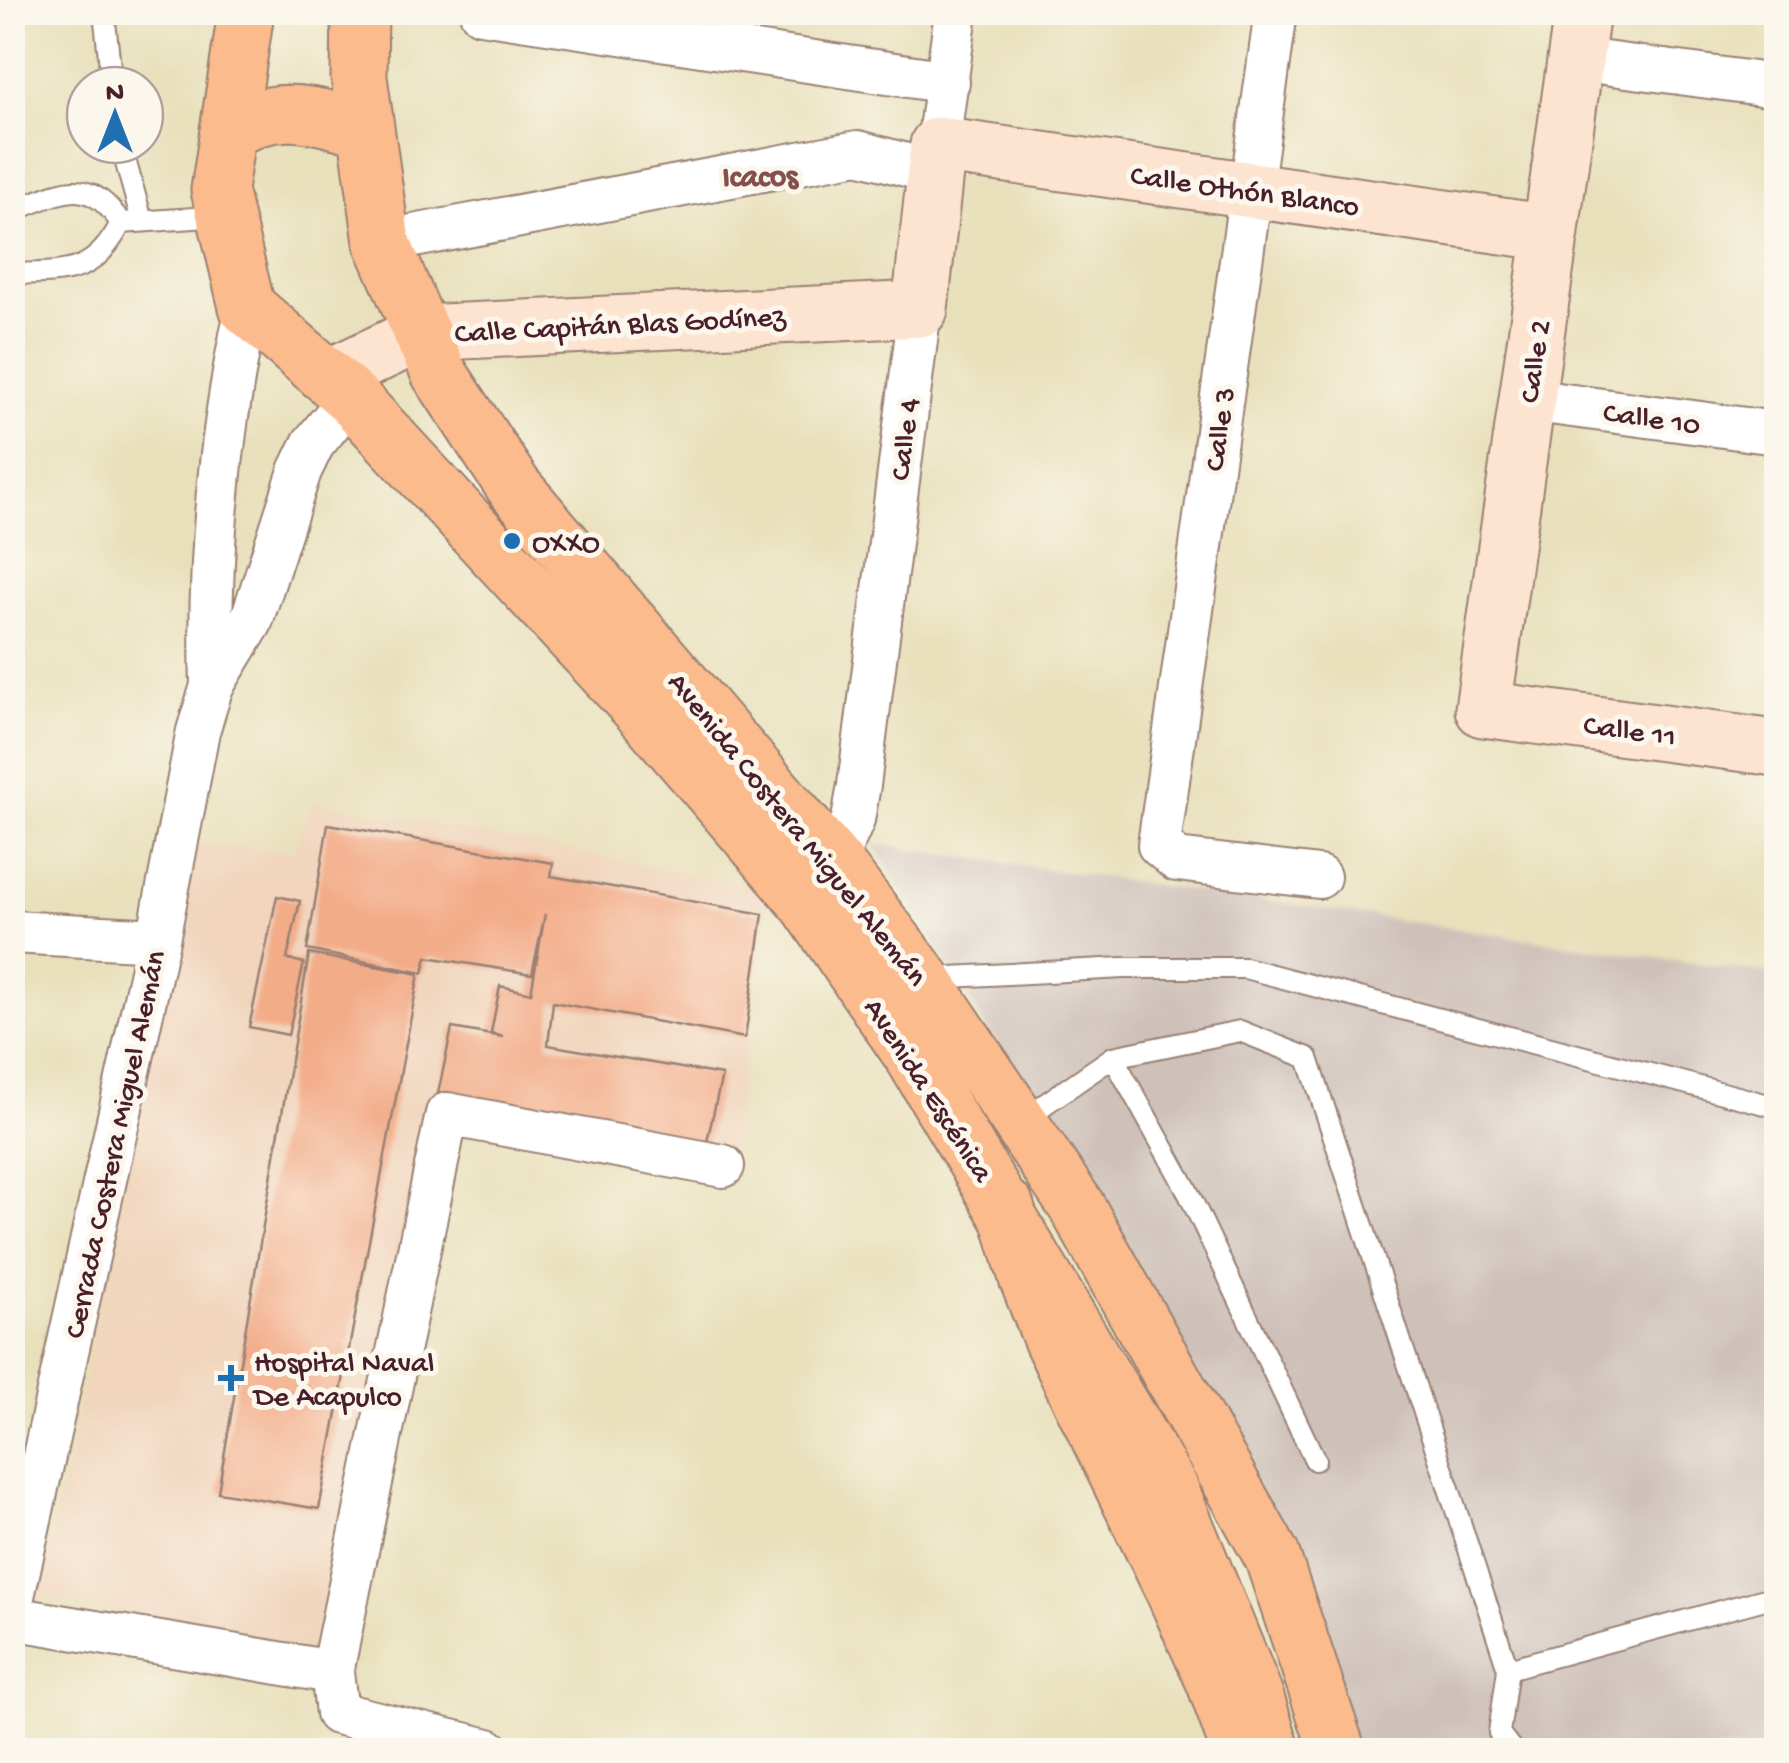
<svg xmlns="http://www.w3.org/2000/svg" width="1789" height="1763" font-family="'Gochi Hand',sans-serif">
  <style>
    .built { fill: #f1d5bd }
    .industrial { fill: #cec1ba }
    .building { fill: #f3ac88 }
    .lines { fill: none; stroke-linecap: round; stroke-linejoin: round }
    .lane-casing { stroke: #998073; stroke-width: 24 }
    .street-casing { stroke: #998073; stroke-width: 46 }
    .secondary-casing { stroke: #998073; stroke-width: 59 }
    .primary-casing { stroke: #998073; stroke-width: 59 }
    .highway-casing { stroke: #998073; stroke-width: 59 }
    .lane { stroke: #fff; stroke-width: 20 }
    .street { stroke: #fff; stroke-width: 42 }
    .secondary { stroke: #fde4d1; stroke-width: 55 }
    .primary { stroke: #fbbb8c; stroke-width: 55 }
    .highway { stroke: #fbbb8c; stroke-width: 55 }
    .poi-dot { fill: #1f6fb2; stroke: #fbf7ec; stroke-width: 4 }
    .labels { text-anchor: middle; stroke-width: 10; stroke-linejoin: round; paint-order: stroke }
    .street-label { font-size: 30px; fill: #4a1f2b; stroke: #fbf7ec }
    .poi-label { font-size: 30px; fill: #4a1f2b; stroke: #fbf7ec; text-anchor: start }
    .neighbourhood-label { font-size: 32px; font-weight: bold; fill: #85504c; stroke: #fbf7ec }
  </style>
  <rect width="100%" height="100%" fill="#fbf7ec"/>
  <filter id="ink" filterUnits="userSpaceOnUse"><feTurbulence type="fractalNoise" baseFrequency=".01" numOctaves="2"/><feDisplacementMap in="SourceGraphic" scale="20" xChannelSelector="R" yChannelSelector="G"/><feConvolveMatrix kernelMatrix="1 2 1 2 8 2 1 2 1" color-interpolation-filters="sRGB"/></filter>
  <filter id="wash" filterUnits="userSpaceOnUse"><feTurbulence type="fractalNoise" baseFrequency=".0048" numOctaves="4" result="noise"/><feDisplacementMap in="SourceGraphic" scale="40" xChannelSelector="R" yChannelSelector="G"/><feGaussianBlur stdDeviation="2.25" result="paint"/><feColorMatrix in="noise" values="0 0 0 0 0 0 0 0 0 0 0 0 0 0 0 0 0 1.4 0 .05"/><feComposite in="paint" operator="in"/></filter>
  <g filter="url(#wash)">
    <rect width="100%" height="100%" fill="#e8e0bb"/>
    <!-- built -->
    <path class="built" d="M 313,801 L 769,889 L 730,1160 L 443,1108 L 313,1651 L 40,1596 L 192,842 L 292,852 Z"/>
    <!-- industrial -->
    <path class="industrial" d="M 873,844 L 1776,975 L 1776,1750 L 1329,1750 L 1101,1211 Z"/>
    <g id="blocks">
      <!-- building -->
      <path class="building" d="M 328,824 L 553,863 L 551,876 L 763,914 L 745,1038 L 553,1002 L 548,1045 L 722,1075 L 706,1146 L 436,1103 L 452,1028 L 503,1037 L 491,1033 L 500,986 L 531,993 L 545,914 L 532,974 L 427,957 L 423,973 L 307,950 Z
        M 277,896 L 300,901 L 287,959 L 304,963 L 288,1035 L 249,1027 Z
        M 309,954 L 419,974 L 319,1509 L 218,1492 Z"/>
    </g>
  </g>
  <g filter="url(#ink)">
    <use href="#blocks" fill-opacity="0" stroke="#998073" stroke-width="2.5"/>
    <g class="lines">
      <!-- lane casing -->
      <g class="lane-casing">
        <path id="lane" d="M 104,12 L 112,85
          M 121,145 L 142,221
          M 12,211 C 61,193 87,172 121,223
          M 121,223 L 224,216
          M 12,274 C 67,272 94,276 121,223
          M 930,978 L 1124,968 L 1245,968 L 1776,1107
          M 1113,1057 L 1186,1188 L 1315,1460
          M 1022,1120 L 1113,1057 L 1240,1031 L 1308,1058 L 1508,1669
          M 1512,1750 L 1499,1733 L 1508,1669 L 1776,1596"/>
      </g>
      <!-- street casing -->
      <g class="street-casing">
        <path id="street" d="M 481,12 L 948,82
          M 1276,12 L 1159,845 L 1177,860 L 1319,877
          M 1575,59 L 1776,86
          M 938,145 L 956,12
          M 382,242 L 858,152 L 936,173
          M 1527,400 L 1776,433
          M 212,686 C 208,560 220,430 247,307
          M 834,862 L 853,820 L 859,785 L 920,309
          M 12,932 L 158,940
          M 12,1601 L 158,940 L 198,731 L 212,686 L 251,622 L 300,471 L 313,444 L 351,397
          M 12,1618 L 332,1672
          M 488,1750 L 337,1713 L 332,1672 L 447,1114 L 723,1166"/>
      </g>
      <!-- secondary casing -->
      <g class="secondary-casing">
        <path id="secondary" d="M 1582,12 L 1483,709 L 1776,748
          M 329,377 L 422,333 L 920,309 L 938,145 L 1551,233"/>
      </g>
      <!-- primary casing -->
      <g class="primary-casing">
        <path id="primary" d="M 246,12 L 219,190 L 247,307 L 351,397 L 650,720 L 808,904 L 913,1057 L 1170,1488 L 1255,1695 L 1272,1750
          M 360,12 L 359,77 L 382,242 L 439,373 L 514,487 L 834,862 L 923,979 L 1077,1207 L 1272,1556 L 1337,1750
          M 228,133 C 276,100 314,115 366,129"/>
      </g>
      <!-- highway casing -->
      <g class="highway-casing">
        <path id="highway" d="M 1006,1207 L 1027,1278 L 1051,1339 L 1173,1590 L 1214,1681 L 1239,1750"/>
      </g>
      <!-- lane -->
      <use href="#lane" class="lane"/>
      <!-- street -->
      <use href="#street" class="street"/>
      <!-- secondary -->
      <use href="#secondary" class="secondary"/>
      <!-- primary -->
      <use href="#primary" class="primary"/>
      <!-- highway -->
      <use href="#highway" class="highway"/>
    </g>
  </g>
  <!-- markers -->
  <g class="poi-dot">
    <circle cx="512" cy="541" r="10"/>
    <path d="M226 1363h10v10h10v10h-10v10h-10v-10h-10v-10h10z"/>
  </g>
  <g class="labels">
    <!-- street labels -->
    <g class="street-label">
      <text transform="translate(1245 189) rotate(8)" y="10">Calle Othón Blanco</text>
      <text transform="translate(620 323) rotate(-3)" y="10">Calle Capitán Blas Godínez</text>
      <text transform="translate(1533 361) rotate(-82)" y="10">Calle 2</text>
      <text transform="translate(1652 417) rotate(8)" y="10">Calle 10</text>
      <text transform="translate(1218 429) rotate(-82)" y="10">Calle 3</text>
      <text transform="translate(903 439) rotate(-83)" y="10">Calle 4</text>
      <text transform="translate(1630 729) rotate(8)" y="10">Calle 11</text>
      <text transform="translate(799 828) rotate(51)" y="10">Avenida Costera Miguel Alemán</text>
      <text transform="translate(930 1089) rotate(57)" y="10">Avenida Escénica</text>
      <text transform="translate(113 1144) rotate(-78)" y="10">Cerrada Costera Miguel Alemán</text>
    </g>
    <!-- poi labels -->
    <g class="poi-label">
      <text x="532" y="551">OXXO</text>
      <text x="254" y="1371">Hospital Naval<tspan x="254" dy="34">De Acapulco</tspan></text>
    </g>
    <!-- neighbourhood labels -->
    <g class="neighbourhood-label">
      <text x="760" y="185">Icacos</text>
    </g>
  </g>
  <!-- margin -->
  <rect width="1789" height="1763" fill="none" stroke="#fbf7ec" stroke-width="50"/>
  <!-- north arrow -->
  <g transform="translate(115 115)"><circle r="48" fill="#fbf7ec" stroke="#b4a19f" stroke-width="2.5"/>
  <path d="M0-8L18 38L0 25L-18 38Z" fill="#1f6fb2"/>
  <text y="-15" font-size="28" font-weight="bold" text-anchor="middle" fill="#4a1f2b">N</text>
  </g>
</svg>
